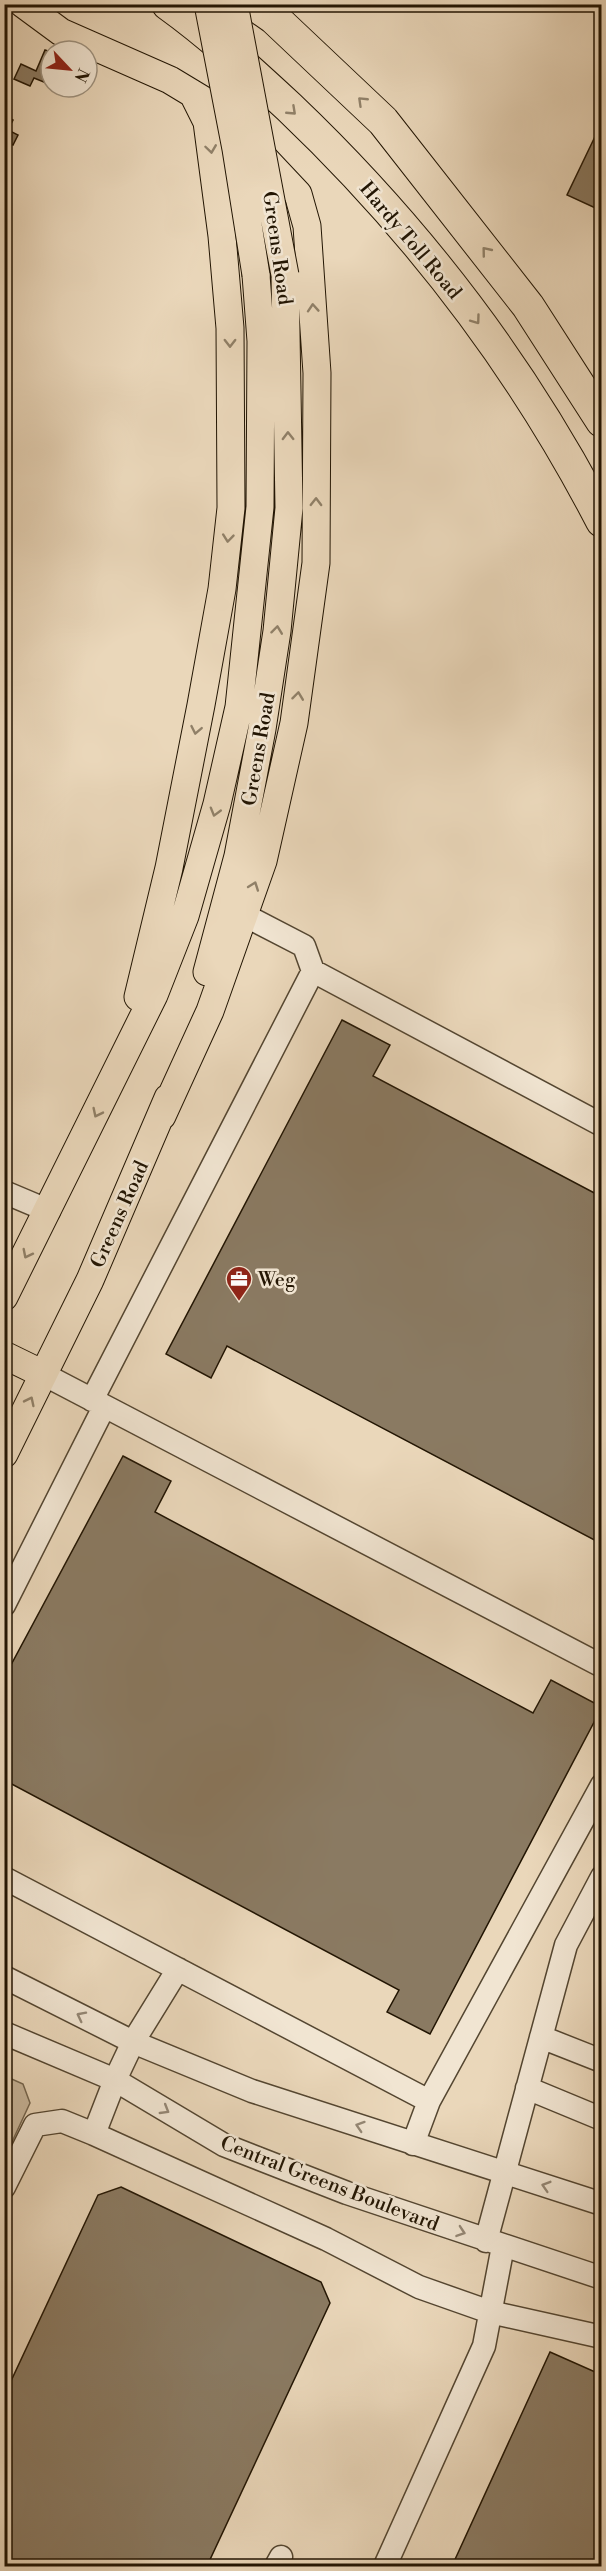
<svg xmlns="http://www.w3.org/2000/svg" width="606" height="2571" font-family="'Libre Bodoni',serif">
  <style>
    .green { fill: #c8b69b; stroke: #75664f; stroke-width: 1.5 }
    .building { fill: #8a7a62; stroke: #221503; stroke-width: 1.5 }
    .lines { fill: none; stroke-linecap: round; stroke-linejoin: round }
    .minor-casing { stroke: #544631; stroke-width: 25 }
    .major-casing { stroke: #221503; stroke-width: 29 }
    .highway-casing { stroke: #221503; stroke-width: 34 }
    .minor { stroke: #f1e5d2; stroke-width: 22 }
    .major { stroke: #ead7ba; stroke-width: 27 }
    .highway { stroke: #ead7ba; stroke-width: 32 }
    .major-bridge-casing { stroke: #221503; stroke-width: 29; stroke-linecap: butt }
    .major-bridge { stroke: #ead7ba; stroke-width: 27 }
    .oneway { stroke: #908068 }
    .oneway2 { stroke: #948775 }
    .labels { text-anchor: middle; stroke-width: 5; stroke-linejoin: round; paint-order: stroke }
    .street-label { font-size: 20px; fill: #221503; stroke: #f1e5d2 }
    .poi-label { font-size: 20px; fill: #221503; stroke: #f1e5d2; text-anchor: start }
  </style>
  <rect width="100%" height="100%" fill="#ead7ba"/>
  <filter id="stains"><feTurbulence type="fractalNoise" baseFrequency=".00333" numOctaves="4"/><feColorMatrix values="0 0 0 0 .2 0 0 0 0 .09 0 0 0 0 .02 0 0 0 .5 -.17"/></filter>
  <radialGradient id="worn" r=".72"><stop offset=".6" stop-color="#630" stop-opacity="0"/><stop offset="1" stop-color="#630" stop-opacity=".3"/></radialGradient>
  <!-- green -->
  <path class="green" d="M 5,2076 L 23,2084 L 30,2103 L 5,2157 Z"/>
  <!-- building -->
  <path class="building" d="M 45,50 L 51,52 L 51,85 L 34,78 L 30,86 L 14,79 L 21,64 L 36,71 Z
    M 4,115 L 13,120 L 8,130 L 18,135 L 13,145 L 4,141 Z
    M 602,122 L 602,211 L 567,195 Z
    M 342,1020 L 390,1045 L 373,1076 L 602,1197 L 602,1544 L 227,1346 L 211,1378 L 166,1354 Z
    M 123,1456 L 171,1481 L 155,1512 L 533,1713 L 551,1680 L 602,1707 L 430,2034 L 387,2012 L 399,1990 L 8,1782 L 4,1789 L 4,1678 Z
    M 121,2187 L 321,2282 L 330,2303 L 207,2566 L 4,2566 L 4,2396 L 98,2195 Z
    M 550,2352 L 602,2375 L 602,2566 L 452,2566 Z"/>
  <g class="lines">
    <!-- minor casing -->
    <g class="minor-casing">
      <path id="minor" d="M 244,915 L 304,946 L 313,971
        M 4,1192 L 49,1211
        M 43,1374 L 602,1666
        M 92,1400 L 313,971 L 602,1125
        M 4,1605 L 104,1407
        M 4,1878 L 429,2101 L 602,1785
        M 178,1969 L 133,2042 L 115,2080 L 94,2134 L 326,2239 L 419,2287 L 490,2312 L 602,2337
        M 4,1977 L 133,2042 L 252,2091 L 602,2204
        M 4,2033 L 115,2080 L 224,2145 L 347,2193 L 602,2278
        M 541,2037 L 602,2061
        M 527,2088 L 602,2119
        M 413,2144 L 429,2101
        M 4,2187 L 35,2125 L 62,2121 L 94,2134
        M 486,2241 L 566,1945 L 602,1877
        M 276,2566 L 281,2557
        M 385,2566 L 484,2346 L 503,2246"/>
    </g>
    <!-- major casing -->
    <g class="major-casing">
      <path id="major" d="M 23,4 L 61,32 L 170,80 L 218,109 L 298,194 L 307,226 L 317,373 L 316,563 L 294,723 L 263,861 L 210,1011 L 162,1116
        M 207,972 L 238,856 L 262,729 L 277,631 L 289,508 L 285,275
        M 138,997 L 169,868 L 201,705 L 222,589 L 231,508 L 230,328 L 222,236 L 207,122 L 193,94
        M 4,1297 L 154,995 L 185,916 L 217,804 L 239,707 L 260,507 L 261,341 L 256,275
        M 4,1355 L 43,1374
        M 4,1454 L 90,1280 L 168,1098"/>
    </g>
    <!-- highway casing -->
    <g class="highway-casing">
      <path id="highway" d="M 168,4 C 211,35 250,71 289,107 C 415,227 522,366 602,521
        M 254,4 L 274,18 L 383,121 L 528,306 L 602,421"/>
    </g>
    <!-- minor -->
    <use href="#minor" class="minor"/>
    <!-- major -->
    <use href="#major" class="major"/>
    <!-- highway -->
    <use href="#highway" class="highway"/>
    <!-- major-bridge casing -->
    <g class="major-bridge-casing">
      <path id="major-bridge" d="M 208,4 L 236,149 L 256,275
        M 234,4 L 285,275"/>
    </g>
    <!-- major-bridge -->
    <use href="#major-bridge" class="major-bridge"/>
  </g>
  <!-- one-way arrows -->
  <defs><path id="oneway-chevron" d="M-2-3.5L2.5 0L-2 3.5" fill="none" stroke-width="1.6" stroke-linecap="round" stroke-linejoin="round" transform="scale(1.5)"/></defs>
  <g class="oneway">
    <use href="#oneway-chevron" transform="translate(362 101) rotate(-136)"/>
    <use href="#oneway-chevron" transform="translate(292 111) rotate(43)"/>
    <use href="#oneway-chevron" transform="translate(211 149) rotate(82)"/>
    <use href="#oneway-chevron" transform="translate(486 251) rotate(-129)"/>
    <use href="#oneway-chevron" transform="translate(313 308) rotate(-94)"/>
    <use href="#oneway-chevron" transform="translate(476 320) rotate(54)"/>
    <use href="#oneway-chevron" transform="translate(230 343) rotate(90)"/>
    <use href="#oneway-chevron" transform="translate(288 436) rotate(-91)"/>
    <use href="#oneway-chevron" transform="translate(316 502) rotate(-89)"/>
    <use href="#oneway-chevron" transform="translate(228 538) rotate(96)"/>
    <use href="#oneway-chevron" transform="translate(277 630) rotate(-83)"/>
    <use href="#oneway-chevron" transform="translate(298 696) rotate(-83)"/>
    <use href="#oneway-chevron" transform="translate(196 730) rotate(101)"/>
    <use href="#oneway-chevron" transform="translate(215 812) rotate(106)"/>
    <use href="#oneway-chevron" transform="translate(254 886) rotate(-70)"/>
    <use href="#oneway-chevron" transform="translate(97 1113) rotate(116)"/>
    <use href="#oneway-chevron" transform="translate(27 1254) rotate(117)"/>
    <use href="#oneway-chevron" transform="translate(30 1401) rotate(-64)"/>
  </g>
  <g class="oneway2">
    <use href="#oneway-chevron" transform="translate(81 2016) rotate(-153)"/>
    <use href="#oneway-chevron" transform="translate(165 2110) rotate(31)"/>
    <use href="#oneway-chevron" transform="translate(360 2126) rotate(-162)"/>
    <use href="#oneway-chevron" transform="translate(546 2186) rotate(-163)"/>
    <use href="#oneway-chevron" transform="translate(461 2232) rotate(19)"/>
  </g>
  <!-- icons -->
  <defs>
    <g id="office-pin" transform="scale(1.35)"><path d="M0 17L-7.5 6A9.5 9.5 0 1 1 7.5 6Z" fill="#8f2418" stroke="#f1e5d2"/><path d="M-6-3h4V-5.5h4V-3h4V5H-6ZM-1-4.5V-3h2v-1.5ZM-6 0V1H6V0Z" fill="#fff"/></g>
  </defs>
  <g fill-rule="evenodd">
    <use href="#office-pin" x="239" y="1279"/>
  </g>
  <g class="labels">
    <!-- street labels -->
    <g class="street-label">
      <text transform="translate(411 240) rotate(50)" y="7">Hardy Toll Road</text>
      <text transform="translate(278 248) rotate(82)" y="7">Greens Road</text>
      <text transform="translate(258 749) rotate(-80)" y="7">Greens Road</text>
      <text transform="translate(119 1214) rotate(-66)" y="7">Greens Road</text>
      <text transform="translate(330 2183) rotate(21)" y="7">Central Greens Boulevard</text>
    </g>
    <!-- poi labels -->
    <g class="poi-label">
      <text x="258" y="1286">Weg</text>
    </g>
  </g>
  <!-- margin -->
  <rect width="606" height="2571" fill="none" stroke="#ead7ba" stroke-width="24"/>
  <rect x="6" y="6" width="594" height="2559" fill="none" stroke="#221503" stroke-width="3"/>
  <rect x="12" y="12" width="582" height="2547" fill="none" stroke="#221503" stroke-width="1.5"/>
  <!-- north arrow -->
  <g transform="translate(69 69) rotate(116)"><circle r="28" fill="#f1e5d2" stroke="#9e927f" stroke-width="1.5"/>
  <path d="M0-4.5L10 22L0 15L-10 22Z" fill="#8f2418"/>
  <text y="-9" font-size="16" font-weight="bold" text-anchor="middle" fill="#221503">N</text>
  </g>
  <rect width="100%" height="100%" filter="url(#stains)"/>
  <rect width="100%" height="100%" fill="url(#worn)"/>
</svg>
